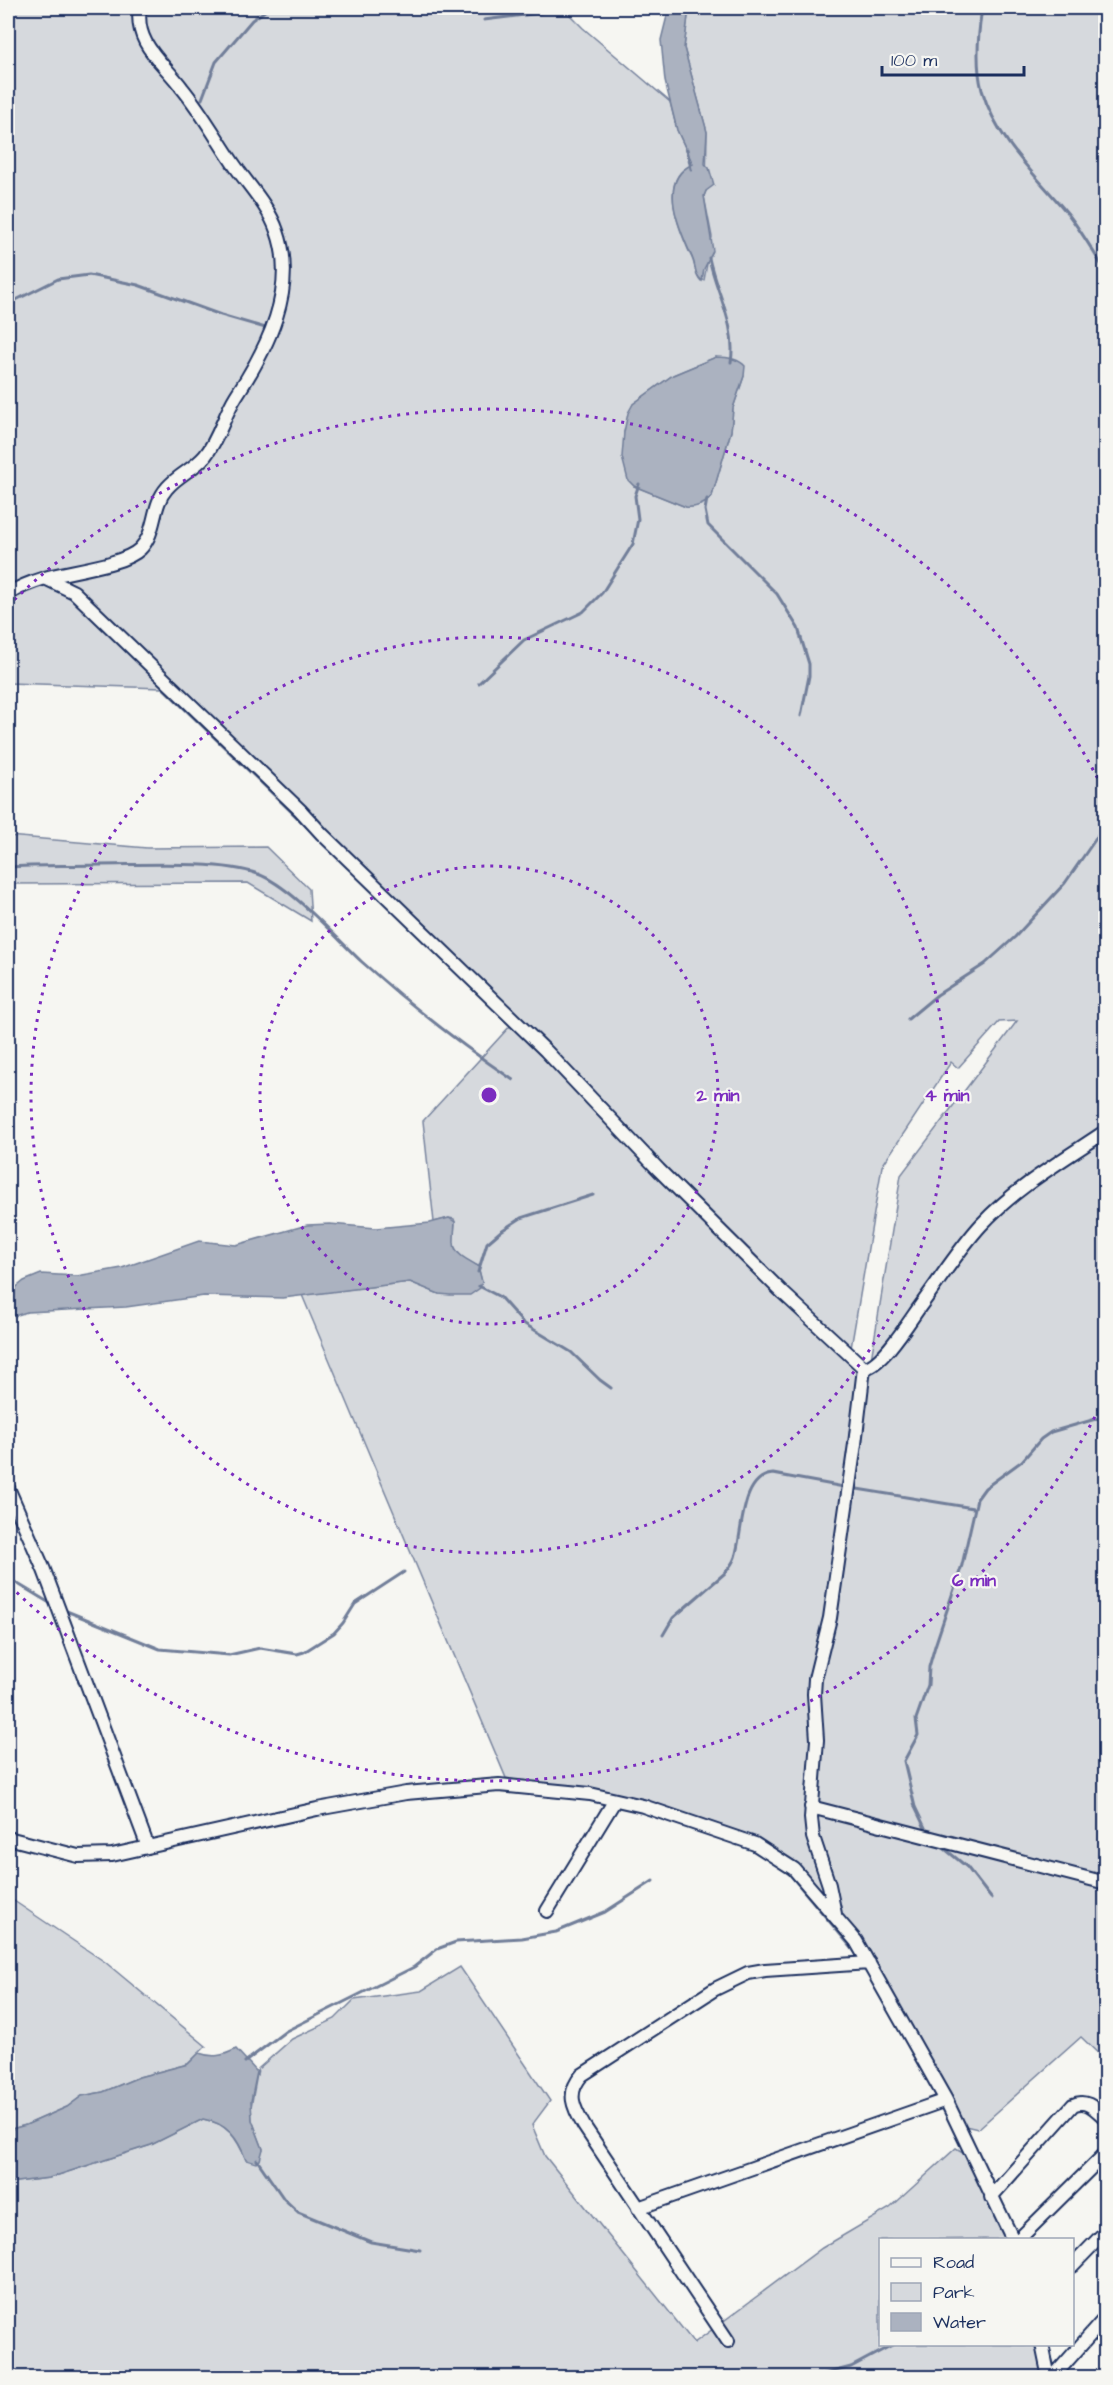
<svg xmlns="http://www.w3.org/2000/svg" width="1113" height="2385" font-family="'Architects Daughter',sans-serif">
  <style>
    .green { fill: #d6d9dd; stroke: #78849e; stroke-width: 1.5; fill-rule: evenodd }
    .water { fill: #abb2c0; stroke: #717e99; stroke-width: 1.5 }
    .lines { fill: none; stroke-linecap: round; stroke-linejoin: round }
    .stream { stroke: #717e99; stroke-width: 3 }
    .street-casing { stroke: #1b2f5e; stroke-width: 16 }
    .street { stroke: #f6f6f2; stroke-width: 12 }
    .ring { fill: none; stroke: #7b2cbf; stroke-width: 3; stroke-dasharray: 3 6 }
    .centre { fill: #7b2cbf; stroke: #f6f6f2; stroke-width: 3 }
    .ring-label { font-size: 18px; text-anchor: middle; font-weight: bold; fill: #7b2cbf; stroke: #f6f6f2; stroke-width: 4.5; stroke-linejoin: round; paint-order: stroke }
  </style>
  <rect width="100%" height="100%" fill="#f6f6f2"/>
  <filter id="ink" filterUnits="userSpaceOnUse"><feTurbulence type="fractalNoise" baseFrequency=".0167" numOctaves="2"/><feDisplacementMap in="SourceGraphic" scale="12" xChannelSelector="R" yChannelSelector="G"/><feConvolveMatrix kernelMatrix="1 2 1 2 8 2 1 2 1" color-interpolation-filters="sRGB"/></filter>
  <g filter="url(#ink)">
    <!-- green -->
    <path class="green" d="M 8,8 L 563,8 L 583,28 L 670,102 L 677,130 L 693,165 C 656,177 680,232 691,256 C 696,265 694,274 701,281 L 704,280 L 712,237 L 704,196 L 706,191 L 707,132 L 684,48 L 689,8 L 1105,8 L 1099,51 L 1106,58 L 1105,2060 L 1081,2037 L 978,2129 L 965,2126 L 953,2118 L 855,1953 L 764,1845 L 677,1814 L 506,1778 L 302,1295 L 410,1282 L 439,1294 L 482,1282 L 478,1266 L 462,1258 L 453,1245 L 455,1222 L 454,1219 L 449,1218 L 434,1222 L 423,1121 L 511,1025 L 162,688 L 8,683 ZM 716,357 L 744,376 L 733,408 L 731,431 L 712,496 C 706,504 696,508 686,507 L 634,486 L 629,480 L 624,442 L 624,432 L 633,404 L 673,375 ZM 1017,1021 L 901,1175 L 870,1366 L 851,1348 L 882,1166 L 951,1062 L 958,1068 L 999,1022 Z
      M 8,836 L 147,848 L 266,847 L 309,889 L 311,921 L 248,883 L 8,884 Z
      M 8,1897 L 105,1962 L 206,2046 L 188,2064 L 139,2077 L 103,2092 L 82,2096 L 67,2107 L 26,2125 L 8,2130 Z
      M 460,1967 L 550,2101 L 532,2125 L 545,2156 L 694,2343 L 822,2248 L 890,2208 L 956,2148 L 978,2161 L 1017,2239 L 880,2240 L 880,2344 L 1048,2345 L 1058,2377 L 8,2377 L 8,2183 L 49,2178 L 151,2145 L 203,2119 C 227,2123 237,2138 246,2160 L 263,2149 L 252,2120 L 251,2107 L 258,2069 L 292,2039 L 335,2019 L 354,2000 L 421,1991 Z"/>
    <!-- water -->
    <path class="water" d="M 669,8 L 689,8 L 684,48 L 707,132 L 705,164 L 709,168 L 714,185 L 706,191 L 704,196 L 713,251 L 704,269 L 702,281 C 693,272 697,268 692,257 C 680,231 656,180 693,164 L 677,130 L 665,81 L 661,40 Z
      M 716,357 C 726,357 738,358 745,366 L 744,376 L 733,408 L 731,431 L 712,496 C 706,504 696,508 686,507 L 634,486 L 628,480 L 622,457 L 624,432 L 628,413 L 633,404 L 673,375 Z
      M 449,1218 L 455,1222 C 453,1253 451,1250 478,1266 L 482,1282 L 480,1288 L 470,1295 L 450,1295 L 439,1294 L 410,1282 L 283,1298 L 204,1296 L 126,1307 L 27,1312 L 8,1318 L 8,1294 L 24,1281 L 41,1274 L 77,1276 L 122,1268 L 199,1241 L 236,1245 L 307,1225 L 330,1224 L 376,1228 L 430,1223 Z
      M 236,2049 L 257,2072 L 251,2101 L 252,2120 L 263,2149 L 260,2160 L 256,2163 L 246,2160 C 238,2138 227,2123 203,2119 L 151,2145 L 49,2178 L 8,2183 L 8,2130 L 26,2125 L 67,2107 L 82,2096 L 103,2092 L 139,2077 L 188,2064 L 199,2053 C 213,2058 223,2056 236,2049 Z"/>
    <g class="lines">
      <!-- stream -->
      <path class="stream" d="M 982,8 C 978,34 975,64 982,90 C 997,141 1036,175 1068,214 C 1082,232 1094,253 1106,272
        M 484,20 L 540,13 L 555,8
        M 202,99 L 216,62 L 252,20 L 269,8
        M 687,149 L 691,169
        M 709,258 C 716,292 737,326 731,362
        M 8,304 L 58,279 L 89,275 L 138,285 L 221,315 L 269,329
        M 707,499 L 705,510 L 708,525 L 777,594 L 798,628 L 809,664 L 809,676 L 801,716
        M 479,683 L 524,640 L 583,612 L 602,593 L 633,544 L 638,519 L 635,496 L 639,484
        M 1106,789 L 1106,810
        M 8,867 C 38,865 68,866 99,865 C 141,865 220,860 258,874 C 292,887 335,937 362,962 C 410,1005 460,1044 513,1080
        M 908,1019 L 937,995 L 985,964 L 1015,937 L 1065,883 L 1106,824
        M 478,1272 L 487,1243 L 501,1231 L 521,1218 L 593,1195
        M 479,1286 L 500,1297 L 523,1323 L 571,1352 L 600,1380 L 611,1388
        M 851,1488 L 973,1508
        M 8,1578 L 53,1605
        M 64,1610 L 160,1649 L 229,1655 L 260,1648 L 297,1654 L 304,1652 L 334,1633 L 343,1623 L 355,1604 L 404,1572
        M 663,1635 L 673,1618 L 725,1573 C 729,1568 733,1563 735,1557 C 743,1533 740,1476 773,1474 L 844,1487
        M 927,1832 L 915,1807 L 904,1761 L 918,1735 L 916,1719 L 928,1685 L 929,1667 L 935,1646 L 962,1565 L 977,1499 L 985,1488 L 1022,1461 L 1041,1439 L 1051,1432 L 1106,1416
        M 940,1845 L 967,1867 L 991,1898
        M 245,2062 L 286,2031 L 414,1967 L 437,1949 L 456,1942 L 522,1938 L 556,1932 L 605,1912 L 653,1881
        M 257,2160 L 284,2199 L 298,2212 L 371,2242 L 420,2250
        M 809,2378 L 851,2367 L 894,2344"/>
      <!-- street casing -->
      <g class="street-casing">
        <path id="street" d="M 45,578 L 74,592 L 300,810 L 322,834 L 546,1051 L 659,1170 L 783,1293 L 864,1368 C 882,1366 910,1320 921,1305 C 941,1278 959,1249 981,1225 C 1016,1187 1063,1160 1106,1131
          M 8,594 C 19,587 32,582 45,578 C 68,571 124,565 140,549 C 157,532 151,506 167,488 C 178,475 194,469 205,456 C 219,439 224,415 236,396 C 267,349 298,289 277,231 C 268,205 248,185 233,163 C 216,138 201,111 182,88 C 163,62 134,44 140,8
          M 8,1488 L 44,1570 L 148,1847
          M 811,1807 L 1106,1883
          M 8,1838 L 78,1856 L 112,1855 L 317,1809 L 406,1793 L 499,1785 L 590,1794 L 643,1806 L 755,1844 L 794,1869 L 856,1941 L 946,2100 L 1013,2240
          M 547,1911 L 615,1800
          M 835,1914 L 829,1885 L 813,1837 L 811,1818 L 817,1740 L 814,1694 L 815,1679 L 830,1618 L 855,1444 L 864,1368
          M 991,2197 L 1073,2105 C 1087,2098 1096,2110 1106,2119
          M 638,2208 L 946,2100
          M 1018,2240 L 1106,2153
          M 1072,2266 L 1106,2231
          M 728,2341 L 584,2126 C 573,2107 566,2093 582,2075 L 715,1989 L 748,1973 L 765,1970 L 869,1963
          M 1042,2344 L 1049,2378
          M 1052,2378 L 1106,2317"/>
      </g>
      <!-- street -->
      <use href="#street" class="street"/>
    </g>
  </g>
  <!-- distance rings -->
  <g class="ring">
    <circle cx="489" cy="1095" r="229"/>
    <circle cx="489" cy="1095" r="458"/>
    <path d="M1103 1401A686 686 0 0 1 8 1584M8 606A686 686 0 0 1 1103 789"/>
  </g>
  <circle cx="489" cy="1095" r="9" class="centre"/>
  <g class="ring-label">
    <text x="718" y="1101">2 min</text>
    <text x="947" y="1101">4 min</text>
    <text x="974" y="1586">6 min</text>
  </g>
  <!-- margin -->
  <rect width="1113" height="2385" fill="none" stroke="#f6f6f2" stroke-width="30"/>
  <rect x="15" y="15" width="1083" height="2355" fill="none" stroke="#1b2f5e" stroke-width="2" filter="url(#ink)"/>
  <!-- legend -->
  <rect x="879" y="2238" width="195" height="108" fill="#f6f6f2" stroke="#9ea6b7" stroke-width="1.5"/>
  <rect x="891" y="2258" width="30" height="9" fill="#f6f6f2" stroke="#9ea6b7" stroke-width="1.5"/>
  <text x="933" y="2268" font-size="18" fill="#1b2f5e">Road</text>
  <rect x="891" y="2283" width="30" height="18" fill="#d6d9dd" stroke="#9ea6b7" stroke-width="1.5"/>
  <text x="933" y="2298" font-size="18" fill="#1b2f5e">Park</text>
  <rect x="891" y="2313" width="30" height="18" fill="#abb2c0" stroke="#9ea6b7" stroke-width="1.5"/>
  <text x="933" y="2328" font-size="18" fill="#1b2f5e">Water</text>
  <!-- scale -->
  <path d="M882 66v9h142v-9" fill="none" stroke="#1b2f5e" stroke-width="3"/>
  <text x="891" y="66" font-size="18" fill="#1b2f5e" stroke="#f6f6f2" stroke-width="4.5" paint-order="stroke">100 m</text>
</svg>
